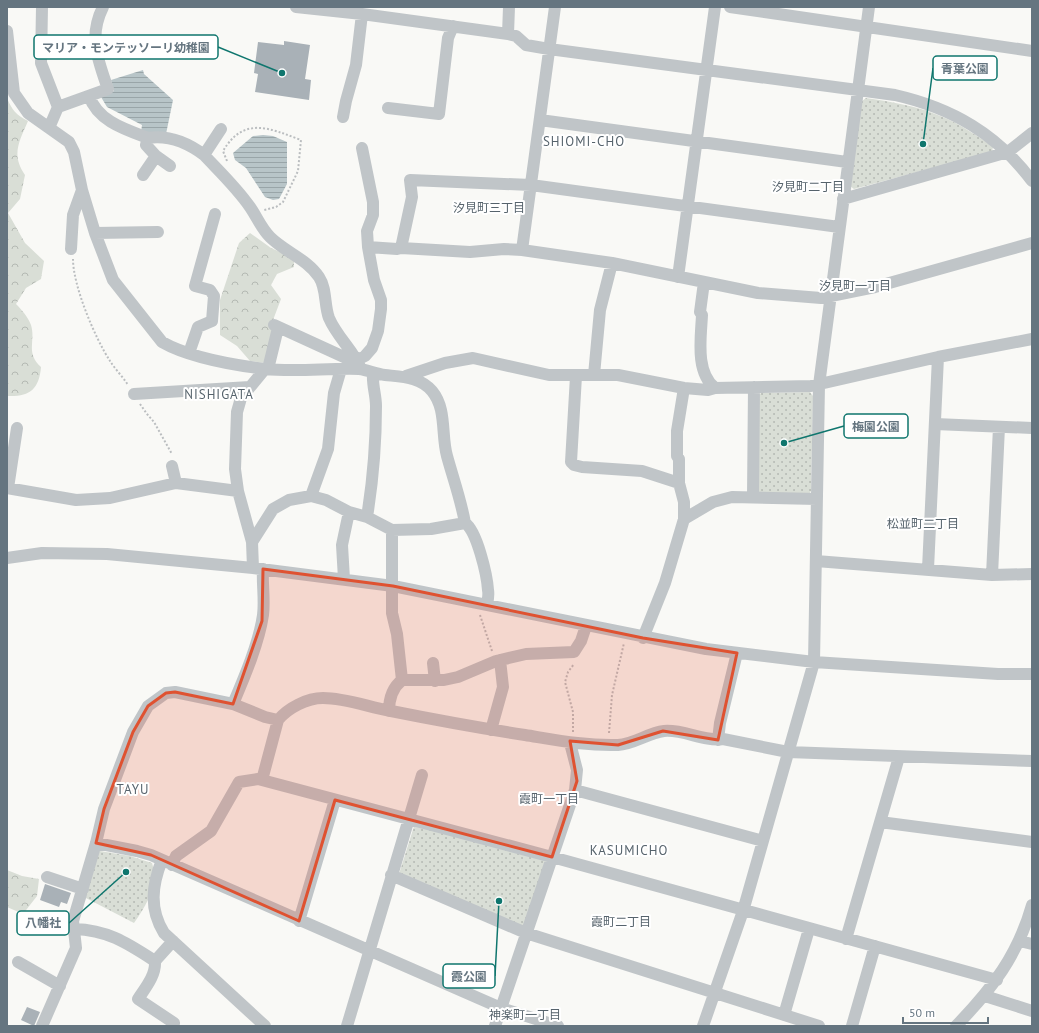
<svg xmlns="http://www.w3.org/2000/svg" width="1039" height="1033" font-family="'PT Sans','Noto Sans JP',sans-serif">
  <style>
    .green { fill: url(#green-dots) }
    .forest { fill: url(#forest-crowns) }
    .water { fill: url(#water-rules) }
    .building { fill: #a9b1b7 }
    .lines { fill: none; stroke-linecap: round; stroke-linejoin: round }
    .path { stroke: #bbbec0; stroke-width: 2; stroke-dasharray: 2 2; stroke-linecap: butt }
    .minor { stroke: #c0c5c8; stroke-width: 12 }
    .marked { fill: #df5231; fill-opacity: 0.2; stroke: #df5231; stroke-width: 3; stroke-linejoin: round }
    .labels { text-anchor: middle; stroke-width: 4; stroke-linejoin: round; paint-order: stroke }
    .neighbourhood-label { font-size: 12px; fill: #56636c; stroke: #fff }
    .quarter-label { font-size: 13px; letter-spacing: 1px; fill: #56636c; stroke: #fff }
    .leader { fill: none; stroke: #0f766e; stroke-width: 1.5 }
    .callout-dot { fill: #0f766e; stroke: #fff; stroke-width: 1.5 }
    .callout { fill: #fff; stroke: #0f766e; stroke-width: 1.5 }
    .callout-label { font-size: 12px; text-anchor: middle; font-weight: bold; fill: #657580 }
  </style>
  <defs>
    <pattern id="green-dots" width="8" height="8" patternUnits="userSpaceOnUse"><rect width="8" height="8" fill="#d9ded6"/><path d="M2 2h.1M6 6h.1" fill="none" stroke="#b4b9b3" stroke-width="1.8" stroke-linecap="round"/></pattern>
    <pattern id="forest-crowns" width="20" height="18" patternUnits="userSpaceOnUse"><rect width="20" height="18" fill="#d9ded6"/><path d="M2 6a3 3 0 1 1 6 0M12 15a3 3 0 1 1 6 0" fill="none" stroke="#b4b9b3"/></pattern>
    <pattern id="water-rules" width="6" height="5" patternUnits="userSpaceOnUse"><rect width="6" height="5" fill="#b8c5c8"/><path d="M0 2.5h6" fill="none" stroke="#99a5a8"/></pattern>
  </defs>
  <rect width="100%" height="100%" fill="#f9f9f6"/>
  <!-- green -->
  <path class="green" d="M 866,98 C 921,106 948,114 993,147 L 992,152 L 854,189 L 850,186 L 862,101 Z
    M 810,392 L 813,396 L 811,491 L 808,496 L 759,493 L 756,490 L 757,397 L 761,393 Z
    M 415,823 L 548,860 L 527,928 L 399,874 Z
    M 100,851 L 130,856 L 152,863 C 159,885 146,906 134,923 L 84,897 L 96,853 Z"/>
  <!-- forest -->
  <path class="forest" d="M 7,98 C 12,110 16,115 28,121 C 19,142 11,155 25,175 L 20,199 L 8,213 L 25,243 L 44,261 L 41,279 L 26,288 L 16,304 C 22,310 28,317 31,325 C 36,341 25,353 41,367 C 39,390 29,397 7,396 Z
    M 250,233 L 271,248 L 294,258 L 294,267 L 277,274 L 271,285 L 281,299 L 270,328 L 275,330 L 266,363 L 250,361 L 237,346 L 220,335 L 220,300 L 239,243 Z
    M 7,870 L 22,876 L 39,879 L 37,896 L 23,914 L 7,907 Z"/>
  <!-- water -->
  <path class="water" d="M 143,70 L 144,74 L 173,100 L 166,134 L 141,132 L 142,125 L 107,107 L 101,97 L 114,91 L 111,80 Z
    M 263,135 L 273,136 L 287,142 L 287,184 L 279,199 L 273,200 L 265,197 L 246,168 L 235,160 L 233,153 L 253,136 Z"/>
  <!-- building -->
  <path class="building" d="M 284,41 L 310,45 L 305,79 L 311,80 L 309,100 L 255,92 L 258,74 L 254,73 L 258,42 L 284,45 Z
    M 45,884 L 71,893 L 67,904 L 61,902 L 59,907 L 40,900 Z
    M 27,1007 L 40,1012 L 34,1026 L 21,1020 Z"/>
  <g class="lines">
    <!-- path -->
    <path class="path" d="M 227,161 L 223,151 C 244,116 269,128 301,140 L 298,171 L 283,202 L 276,207 L 264,210
      M 73,259 C 73,286 95,338 110,361 C 115,369 123,377 128,385
      M 140,404 L 147,414 L 154,422 L 172,454
      M 480,615 L 492,651
      M 573,732 L 573,712 L 565,682 L 568,672 L 574,664
      M 609,733 L 612,695 L 624,643"/>
    <!-- minor -->
    <path class="minor" d="M 42,7 L 41,63 L 58,107 L 49,128
      M 296,7 L 362,14 L 508,34 L 516,36 L 526,45 L 549,49 L 895,95 C 952,108 997,134 1032,181
      M 730,7 L 1032,51
      M 7,31 L 14,93 L 28,113 L 69,142 L 74,152 L 82,190 L 95,233 L 113,280 L 162,342 C 190,358 233,365 265,369 C 296,372 328,368 359,369 C 368,370 376,374 385,375 C 403,377 420,377 432,391 C 447,409 441,435 447,456 C 453,478 461,500 465,523
      M 508,34 L 509,7
      M 89,96 C 98,121 124,129 148,138
      M 58,107 L 108,89 C 98,60 88,37 103,7
      M 388,108 L 439,114 L 448,38 L 453,26
      M 343,117 L 346,101 L 356,65 L 362,14
      M 540,120 L 847,162
      M 221,129 L 204,155 C 219,171 237,188 250,207 C 257,217 261,228 270,237 C 285,252 307,259 319,277 C 327,289 324,305 329,318 C 337,337 354,351 361,369
      M 170,166 L 156,156 L 146,145 L 148,138 C 168,135 188,143 204,155
      M 143,175 L 156,156
      M 843,199 L 1008,152 L 1032,133
      M 839,227 L 531,185 L 410,180 L 412,197 L 401,248 L 470,252 L 504,249 L 522,250 L 612,263 L 758,293 L 821,298 L 875,287 L 1032,243
      M 95,233 L 158,232
      M 368,247 L 397,249 L 401,248
      M 71,249 L 73,215 L 82,190
      M 522,250 L 555,7
      M 678,277 L 715,7
      M 704,282 L 700,312 L 702,315 C 701,337 695,372 715,388
      M 274,325 L 357,363
      M 189,353 L 198,327 L 212,321 L 214,296 L 210,290 L 195,286 L 215,214
      M 357,360 L 365,356 L 372,348 L 378,331 L 381,309 L 381,300 L 374,280 L 368,247 L 367,231 L 373,215 L 373,202 L 362,148
      M 268,369 L 278,328
      M 594,375 L 600,310 L 612,263
      M 406,376 L 445,363 L 473,358 L 549,375 L 618,375 L 684,388 L 708,390 L 715,388 L 811,386 L 938,357 L 1032,339
      M 576,376 L 571,462 L 574,465 L 582,467 L 642,471 L 679,483
      M 134,394 L 250,387
      M 935,424 L 1032,428
      M 172,466 L 176,483
      M 7,488 L 76,500 L 110,498 L 176,483 L 238,491
      M 8,488 L 17,428
      M 311,496 L 328,449 L 334,393 L 341,369
      M 753,496 L 754,387
      M 367,517 C 373,480 376,443 376,406 C 376,395 372,385 373,373
      M 684,519 L 684,502 L 679,483 L 679,459 L 677,456 L 677,431 L 684,388
      M 252,542 L 273,509 L 289,500 L 311,496 L 326,500 L 349,512 L 367,517 L 392,530 L 431,529 L 465,523 C 477,531 487,575 488,590 C 489,595 488,600 487,605
      M 7,558 L 42,553 L 107,554 L 253,568 L 393,586 L 706,649 L 814,662 L 998,674 L 1032,674
      M 816,561 L 992,575 L 1032,574
      M 253,568 L 252,542 L 238,491 L 235,469 L 237,412 L 241,398 L 265,369
      M 928,569 L 938,357
      M 992,575 L 999,427
      M 344,579 L 342,545 L 349,512
      M 643,638 L 665,583 L 684,519 L 713,502 L 732,497 L 817,499
      M 433,663 L 435,681
      M 402,680 L 444,680 L 458,677 L 496,661 L 526,654 L 574,652 L 581,641 L 586,626
      M 233,704 L 265,717 L 278,720 C 288,708 307,698 323,698 C 346,698 368,707 391,711 C 436,720 480,728 525,735 C 556,740 586,746 618,745 C 634,744 648,733 664,731 C 684,729 703,742 723,739 L 788,752 L 1032,761
      M 389,711 C 389,698 392,688 402,680 L 397,634 L 392,613 L 392,530
      M 491,730 L 503,687 L 500,660
      M 718,740 L 720,723 L 737,653
      M 262,780 L 278,720
      M 575,790 L 763,841
      M 880,822 L 1032,842
      M 96,843 L 137,851 L 151,855 L 501,1008 L 558,1026
      M 162,860 C 152,885 149,909 164,933 L 265,1026
      M 172,865 L 176,856 L 211,831 L 239,782 L 258,779 L 552,857 L 997,980
      M 391,875 L 526,933 L 819,1026
      M 47,877 L 83,889
      M 299,921 L 335,800
      M 74,929 C 108,930 127,943 155,961
      M 846,939 L 899,757
      M 173,941 L 155,961 C 156,975 146,987 138,999 L 174,1023 L 173,1026
      M 1020,941 L 1032,944
      M 18,962 L 60,986
      M 985,996 L 1032,1011
      M 784,1015 L 809,929
      M 42,1026 L 76,948 L 73,921 L 96,843 L 104,809 L 133,732 L 148,706 L 166,693 L 175,692 L 233,704 C 244,678 259,643 263,615 C 265,600 262,584 263,569
      M 347,1026 L 422,775
      M 495,1026 L 575,790 L 577,770 L 570,743
      M 703,1026 L 743,911 L 814,662 L 819,385 L 869,7
      M 852,1026 L 875,946
      M 956,1026 C 992,989 1018,955 1032,905"/>
  </g>
  <!-- marked area -->
  <path class="marked" d="M 263,569 L 393,586 L 643,638 L 737,653 L 718,740 L 663,731 L 618,745 L 570,741 L 577,781 L 552,857 L 335,800 L 299,921 L 151,855 L 96,843 L 104,809 L 133,732 L 148,706 L 166,693 L 175,692 L 233,704 L 262,621 Z"/>
  <g class="labels">
    <!-- neighbourhood labels -->
    <g class="neighbourhood-label">
      <text x="808" y="191">汐見町二丁目</text>
      <text x="489" y="212">汐見町三丁目</text>
      <text x="855" y="290">汐見町一丁目</text>
      <text x="923" y="528">松並町二丁目</text>
      <text x="549" y="803">霞町一丁目</text>
      <text x="621" y="926">霞町二丁目</text>
      <text x="525" y="1019">神楽町一丁目</text>
    </g>
    <!-- quarter labels -->
    <g class="quarter-label">
      <text x="584" y="146">SHIOMI-CHO</text>
      <text x="219" y="399">NISHIGATA</text>
      <text x="133" y="794">TAYU</text>
      <text x="629" y="855">KASUMICHO</text>
    </g>
  </g>
  <!-- callouts -->
  <path class="leader" d="M282 73L218 47M923 144L933 68M784 443L844 426M126 872L69 923M499 901L495 976"/>
  <g class="callout-dot">
    <circle cx="282" cy="73" r="4"/>
    <circle cx="923" cy="144" r="4"/>
    <circle cx="784" cy="443" r="4"/>
    <circle cx="126" cy="872" r="4"/>
    <circle cx="499" cy="901" r="4"/>
  </g>
  <g class="callout">
    <rect x="34" y="35" width="184" height="24" rx="4"/>
    <rect x="933" y="56" width="64" height="24" rx="4"/>
    <rect x="844" y="414" width="64" height="24" rx="4"/>
    <rect x="17" y="911" width="52" height="24" rx="4"/>
    <rect x="443" y="964" width="52" height="24" rx="4"/>
  </g>
  <g class="callout-label">
    <text x="126" y="52">マリア・モンテッソーリ幼稚園</text>
    <text x="965" y="73">青葉公園</text>
    <text x="876" y="431">梅園公園</text>
    <text x="43" y="927">八幡社</text>
    <text x="469" y="981">霞公園</text>
  </g>
  <!-- border -->
  <rect width="1039" height="1033" fill="none" stroke="#657580" stroke-width="16"/>
  <!-- scale -->
  <path d="M903 1017v6h85v-6" fill="none" stroke="#657580" stroke-width="2"/>
  <text x="909" y="1017" font-size="12" fill="#657580" stroke="#ffffff" stroke-width="3" paint-order="stroke">50 m</text>
</svg>
